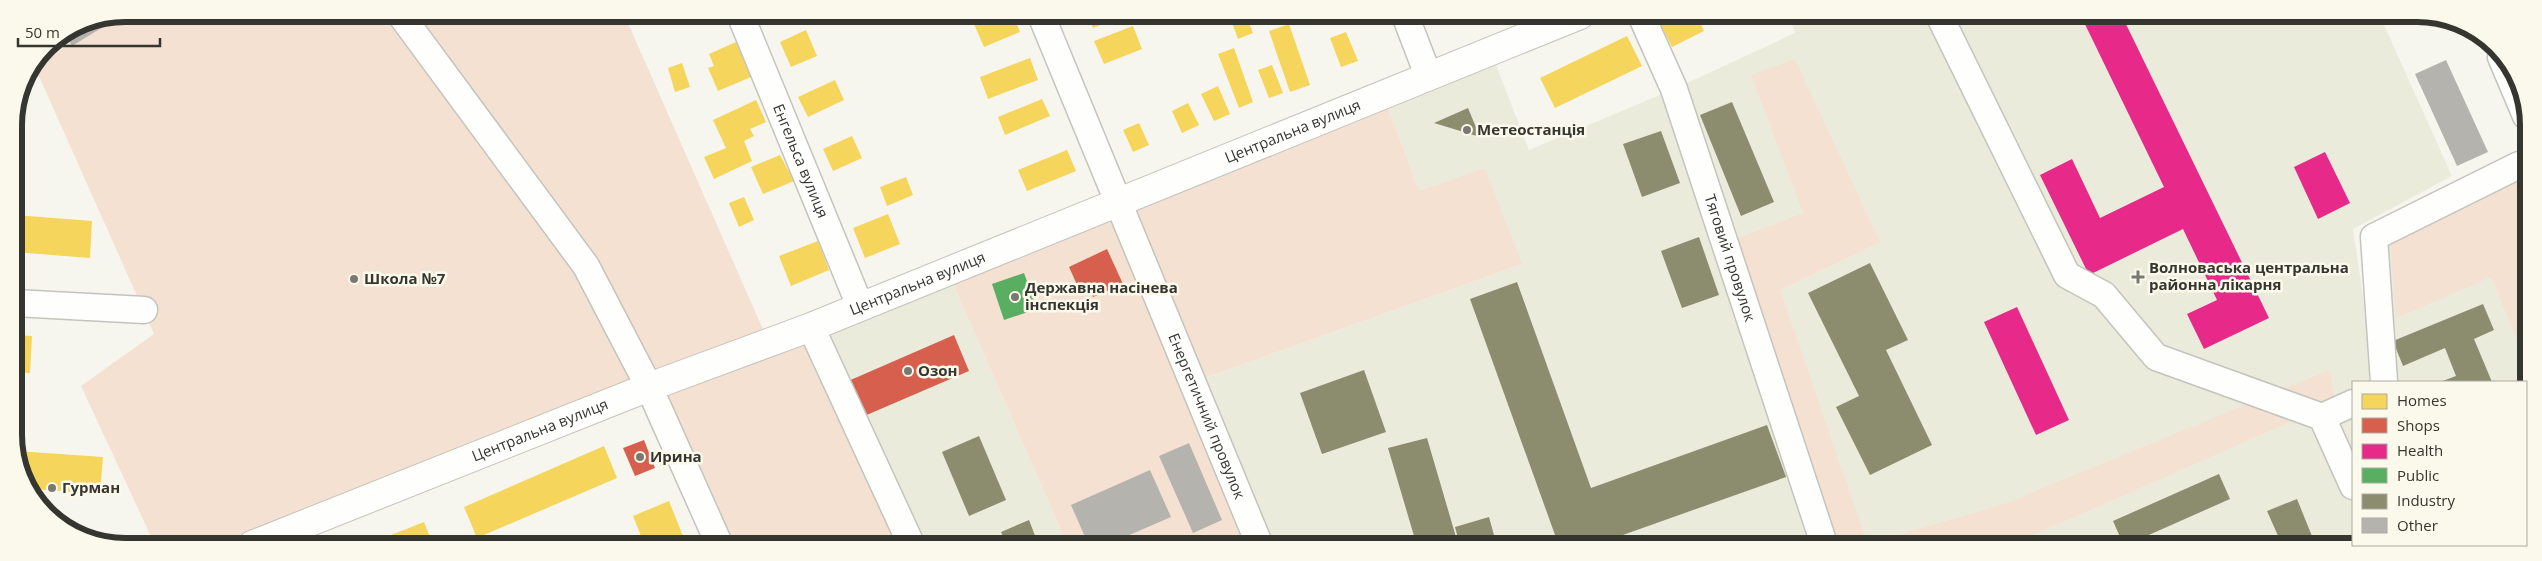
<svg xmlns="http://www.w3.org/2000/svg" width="2542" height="561" font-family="'Open Sans',sans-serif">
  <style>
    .built { fill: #ebebdc }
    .green { fill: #f5e1d1 }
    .homes { fill: #f6d55c }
    .shops { fill: #d6604d }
    .health { fill: #e7298a }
    .public { fill: #5aae61 }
    .industry { fill: #8c8c6e }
    .building { fill: #b5b3ae }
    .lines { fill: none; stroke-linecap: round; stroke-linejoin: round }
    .minor-casing { stroke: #c4c4be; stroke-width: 29 }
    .major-casing { stroke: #c4c4be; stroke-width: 30 }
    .minor { stroke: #fefefc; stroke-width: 26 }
    .major { stroke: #fefefc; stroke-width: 28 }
    .poi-dot { fill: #797973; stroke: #faf9eb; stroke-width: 2 }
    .labels { text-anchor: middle; stroke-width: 5; stroke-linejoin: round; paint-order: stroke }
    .poi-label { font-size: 15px; font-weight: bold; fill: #363631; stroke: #faf9eb; text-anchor: start }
    .street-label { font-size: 15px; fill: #363631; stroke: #faf9eb }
    .rim { fill: none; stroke: #363631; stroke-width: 6 }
  </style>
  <rect width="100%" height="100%" fill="#f6f6ee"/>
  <!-- built -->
  <path class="built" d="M 1789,15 L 2380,16 L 2452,176 L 2353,229 L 2367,323 L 2390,238 L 2520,180 L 2526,192 L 2526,458 L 2526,382 L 2353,382 L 2353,545 L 2429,545 L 2423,547 L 1260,546 L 1193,382 L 1522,264 L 1419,191 L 1383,94 L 1491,52 L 1529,150 L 1674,89 L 1795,33 Z
    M 947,270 L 1068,546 L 912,546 L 811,327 Z"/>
  <!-- green -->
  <path class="green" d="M 126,14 L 624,14 L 769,343 L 811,327 L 912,546 L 720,546 L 649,388 L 294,529 L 301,545 L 155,545 L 81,386 L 154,334 L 34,65 L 47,46 L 83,22 Z
    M 1795,59 L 1880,242 L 1780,290 L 1868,544 L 2004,504 L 2330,370 L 2335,402 L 2006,547 L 1838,547 L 1736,239 L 1803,213 L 1751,75 Z
    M 1383,94 L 1419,191 L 1485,168 L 1522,264 L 1193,382 L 1260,546 L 1068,546 L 947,270 Z
    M 2520,180 L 2526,200 L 2526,361 L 2491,277 L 2396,318 L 2390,238 Z"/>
  <!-- homes -->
  <path class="homes" d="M 683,14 L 695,14 L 684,19 Z
    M 766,14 L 795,14 L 770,25 Z
    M 997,15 L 1013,15 L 1020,32 L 984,47 L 974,24 Z
    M 1087,15 L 1120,15 L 1121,17 L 1093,28 Z
    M 1237,15 L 1246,15 L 1253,33 L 1238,39 L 1230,17 Z
    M 1445,15 L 1461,15 L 1448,21 Z
    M 1671,15 L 1696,15 L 1704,31 L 1672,47 L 1659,21 Z
    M 1712,15 L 1733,15 L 1716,23 Z
    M 1289,24 L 1310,85 L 1290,92 L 1269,31 Z
    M 1133,26 L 1142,49 L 1104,64 L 1094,41 Z
    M 806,30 L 817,56 L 791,67 L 780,42 Z
    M 1346,32 L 1358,61 L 1341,67 L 1330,38 Z
    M 1627,36 L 1642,66 L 1555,108 L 1540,78 Z
    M 736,42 L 751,77 L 718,91 L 708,68 L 714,66 L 709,54 Z
    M 1234,48 L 1253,102 L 1239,108 L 1218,54 Z
    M 1030,58 L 1038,80 L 988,99 L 980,77 Z
    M 682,63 L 690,87 L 675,92 L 668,68 Z
    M 1272,65 L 1283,93 L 1269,98 L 1258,70 Z
    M 835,80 L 844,100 L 808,117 L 798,97 Z
    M 1218,86 L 1230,114 L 1214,121 L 1201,94 Z
    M 1042,99 L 1050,116 L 1005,135 L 998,117 Z
    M 756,100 L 766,122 L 750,129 L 754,136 L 744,141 L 752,161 L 714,179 L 704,157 L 726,148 L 713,120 Z
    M 1188,103 L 1199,125 L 1182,133 L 1172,111 Z
    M 1139,123 L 1149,145 L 1133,152 L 1123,130 Z
    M 852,136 L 862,158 L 833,171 L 823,149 Z
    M 1067,150 L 1076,171 L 1027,191 L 1018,170 Z
    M 780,155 L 794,181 L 763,194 L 751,167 Z
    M 906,177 L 913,195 L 887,206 L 880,187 Z
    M 744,197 L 754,220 L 739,227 L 729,203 Z
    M 888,214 L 900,244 L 865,258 L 853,228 Z
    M 15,215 L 92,221 L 90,258 L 15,252 Z
    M 818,241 L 829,270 L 791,286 L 779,256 Z
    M 15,335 L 32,336 L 30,373 L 15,372 Z
    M 604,446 L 617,478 L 477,538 L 464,507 Z
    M 16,451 L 103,457 L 100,494 L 33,489 L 16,457 Z
    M 669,501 L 687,546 L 645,546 L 633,516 Z
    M 424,522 L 433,545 L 366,545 Z"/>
  <!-- shops -->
  <path class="shops" d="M 1107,249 L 1123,284 L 1093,297 L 1088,285 L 1079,289 L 1069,267 Z
    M 954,335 L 969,371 L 862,417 L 846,382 Z
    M 644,440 L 655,468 L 635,476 L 623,448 Z"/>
  <!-- health -->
  <path class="health" d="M 2081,16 L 2122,16 L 2269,318 L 2204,349 L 2187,314 L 2217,300 L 2183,229 L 2089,275 L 2040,175 L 2072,159 L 2100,218 L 2164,187 Z
    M 2325,152 L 2350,203 L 2318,219 L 2294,167 Z
    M 2017,307 L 2069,420 L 2036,435 L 1984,322 Z"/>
  <!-- public -->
  <path class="public" d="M 1024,273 L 1037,309 L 1004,320 L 992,284 Z"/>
  <!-- industry -->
  <path class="industry" d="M 1732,102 L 1774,202 L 1741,216 L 1700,115 Z
    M 1468,108 L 1480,137 L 1434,123 Z
    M 1661,131 L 1680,183 L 1642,197 L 1623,144 Z
    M 1699,237 L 1719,295 L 1682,308 L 1661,251 Z
    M 1870,263 L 1908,340 L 1886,350 L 1932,445 L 1870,475 L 1836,407 L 1859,396 L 1808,293 Z
    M 1517,282 L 1591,488 L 1767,425 L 1786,477 L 1592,546 L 1559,546 L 1470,299 Z
    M 2483,304 L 2494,330 L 2474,339 L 2492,382 L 2440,382 L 2456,376 L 2445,348 L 2403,366 L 2393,341 Z
    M 1364,370 L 1386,432 L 1322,454 L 1300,393 Z
    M 979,436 L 1006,500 L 969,516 L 942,452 Z
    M 1427,438 L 1456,537 L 1417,546 L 1388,448 Z
    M 2219,474 L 2230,499 L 2124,546 L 2113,521 Z
    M 2297,499 L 2316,546 L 2314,547 L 2283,547 L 2267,511 Z
    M 1489,517 L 1497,546 L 1460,546 L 1455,527 Z
    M 1029,520 L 1039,546 L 1007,546 L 1001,532 Z"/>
  <!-- building -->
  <path class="building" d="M 98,19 L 103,27 L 72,46 L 65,34 L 83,22 Z
    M 2446,60 L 2488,152 L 2457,166 L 2415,74 Z
    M 1189,443 L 1222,520 L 1193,533 L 1159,456 Z
    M 1150,470 L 1171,517 L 1104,546 L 1089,546 L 1071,505 Z"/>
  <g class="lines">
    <!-- minor casing -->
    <g class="minor-casing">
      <g id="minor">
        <path d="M 400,14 L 586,266 L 649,387 L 720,546"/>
        <path id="s1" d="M 740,14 L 860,306"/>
        <path id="s2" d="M 1041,15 L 1260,546"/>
        <path d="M 1405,15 L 1428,75"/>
        <path id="s3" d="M 1641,15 L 1674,89 L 1825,547"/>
        <path d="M 1939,15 L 2067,275 L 2104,295 L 2156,357 L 2322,417 L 2353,486"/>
        <path d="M 2501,57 L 2526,116"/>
        <path d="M 15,303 L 144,310"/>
        <path d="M 811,327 L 912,546"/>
        <path d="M 2384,382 L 2374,237 L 2519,165 L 2526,165"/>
        <path d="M 2322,417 L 2353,403"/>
      </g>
    </g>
    <!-- major casing -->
    <g class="major-casing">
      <g id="major">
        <path id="s4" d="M 252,545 L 649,387 L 811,327 L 1580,15"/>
      </g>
    </g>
    <!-- minor -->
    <use href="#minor" class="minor"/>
    <!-- major -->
    <use href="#major" class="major"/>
  </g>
  <!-- markers -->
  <g class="poi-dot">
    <circle cx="1467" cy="130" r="5"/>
    <path d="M2135.5 269.5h5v5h5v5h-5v5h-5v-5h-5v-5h5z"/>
    <circle cx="354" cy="279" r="5"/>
    <circle cx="1015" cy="297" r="5"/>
    <circle cx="908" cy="371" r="5"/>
    <circle cx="640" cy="457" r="5"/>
    <circle cx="52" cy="488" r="5"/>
  </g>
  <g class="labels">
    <!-- poi labels -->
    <g class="poi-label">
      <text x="1477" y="135">Метеостанція</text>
      <text x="2149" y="273">Волноваська центральна<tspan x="2149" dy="17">районна лікарня</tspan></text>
      <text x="364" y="284">Школа №7</text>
      <text x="1025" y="293">Державна насiнева<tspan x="1025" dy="17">iнспекцiя</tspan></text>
      <text x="918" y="376">Озон</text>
      <text x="650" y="462">Ирина</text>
      <text x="62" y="493">Гурман</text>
    </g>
    <!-- street labels -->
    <g class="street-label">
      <text dy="5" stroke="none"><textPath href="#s4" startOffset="1120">Центральна вулиця</textPath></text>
      <text dy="5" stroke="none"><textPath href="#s1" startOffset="159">Енгельса вулиця</textPath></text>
      <text dy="5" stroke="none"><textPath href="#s3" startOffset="259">Тяговий провулок</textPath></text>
      <text dy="5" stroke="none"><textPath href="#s4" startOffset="715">Центральна вулиця</textPath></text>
      <text dy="5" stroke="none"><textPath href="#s2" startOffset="434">Енергетичний провулок</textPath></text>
      <text dy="5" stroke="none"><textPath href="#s4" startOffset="310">Центральна вулиця</textPath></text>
    </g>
  </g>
  <!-- crop -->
  <path d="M0 0H2542V561H0ZM125 22H2417A103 103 0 0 1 2520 125V435A103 103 0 0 1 2417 538H125A103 103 0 0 1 22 435V125A103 103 0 0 1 125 22Z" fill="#faf9eb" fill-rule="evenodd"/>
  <path class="rim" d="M125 22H2417A103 103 0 0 1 2520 125V435A103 103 0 0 1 2417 538H125A103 103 0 0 1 22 435V125A103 103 0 0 1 125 22Z"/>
  <!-- legend -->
  <rect x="2352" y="381" width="175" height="165" fill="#faf9eb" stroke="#acaba1"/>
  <rect x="2362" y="394" width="25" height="15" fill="#f6d55c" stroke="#acaba1"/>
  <text x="2397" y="406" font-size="15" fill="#363631">Homes</text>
  <rect x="2362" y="418" width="25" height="15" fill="#d6604d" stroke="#acaba1"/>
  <text x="2397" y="431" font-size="15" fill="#363631">Shops</text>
  <rect x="2362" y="444" width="25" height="15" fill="#e7298a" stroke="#acaba1"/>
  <text x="2397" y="456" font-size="15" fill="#363631">Health</text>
  <rect x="2362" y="468" width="25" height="15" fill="#5aae61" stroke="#acaba1"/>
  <text x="2397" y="481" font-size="15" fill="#363631">Public</text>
  <rect x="2362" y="494" width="25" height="15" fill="#8c8c6e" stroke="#acaba1"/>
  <text x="2397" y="506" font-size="15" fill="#363631">Industry</text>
  <rect x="2362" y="518" width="25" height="15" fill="#b5b3ae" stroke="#acaba1"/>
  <text x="2397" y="531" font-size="15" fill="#363631">Other</text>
  <!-- scale -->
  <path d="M18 38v8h142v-8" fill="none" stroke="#363631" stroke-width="2.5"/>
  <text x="25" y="38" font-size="15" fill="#363631" stroke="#faf9eb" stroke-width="4" paint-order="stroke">50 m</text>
</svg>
